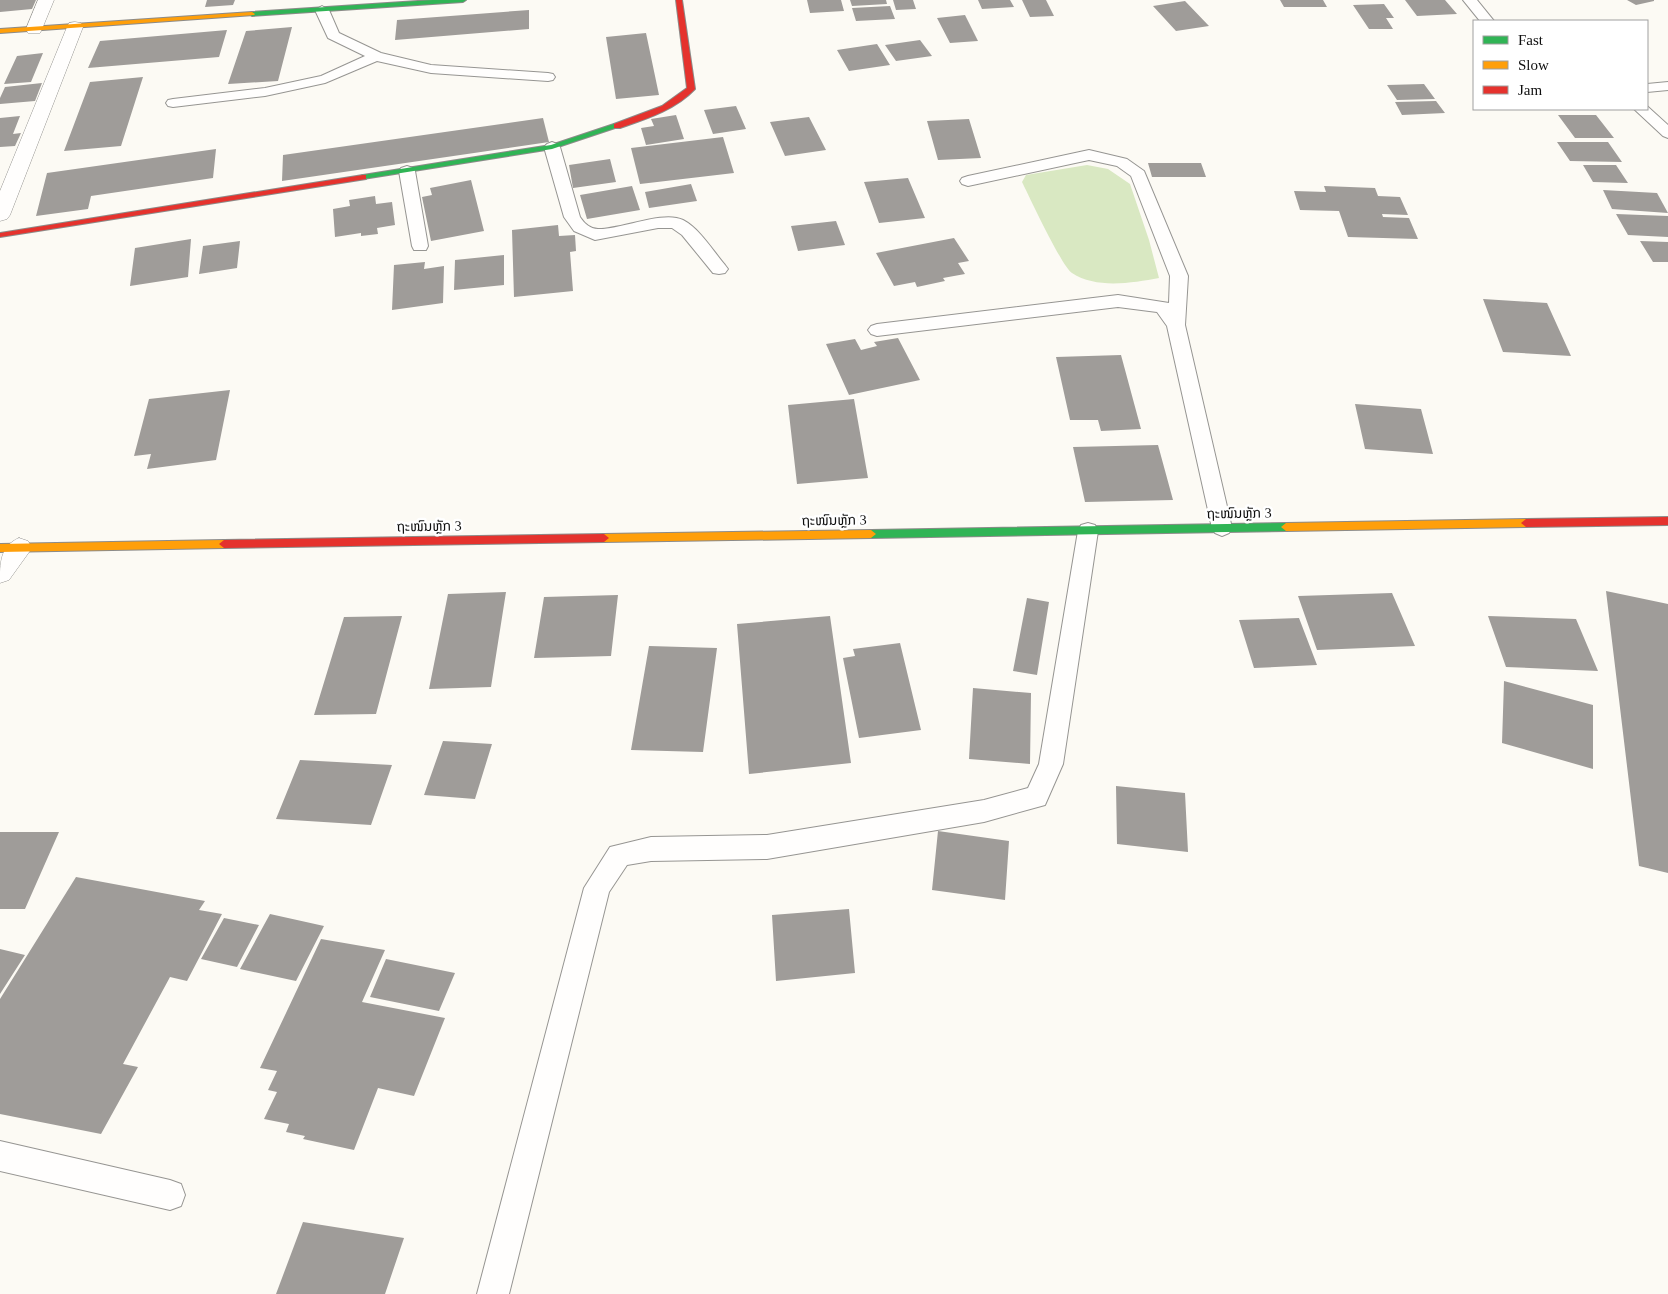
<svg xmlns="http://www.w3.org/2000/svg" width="1668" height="1294" font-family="'Times New Roman','Noto Sans Lao',serif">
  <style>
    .forest { fill: #d9e8c2 }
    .building { fill: #9f9c99 }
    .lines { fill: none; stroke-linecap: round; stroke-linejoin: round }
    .lane-casing { stroke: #969592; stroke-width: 2 }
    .street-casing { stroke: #969592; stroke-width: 1 }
    .fast-casing { stroke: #8c8b89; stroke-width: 2 }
    .slow-casing { stroke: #8c8b89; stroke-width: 2 }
    .jam-casing { stroke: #8c8b89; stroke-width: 2 }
    .lane { fill: #fffefd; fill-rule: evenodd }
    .street { fill: #fffefd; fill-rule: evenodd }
    .fast { fill: #30b455; fill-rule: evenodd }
    .slow { fill: #ff9f0a; fill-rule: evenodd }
    .jam { fill: #e5322d; fill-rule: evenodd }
    .labels { text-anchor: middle; stroke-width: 5; stroke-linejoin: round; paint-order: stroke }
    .street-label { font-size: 14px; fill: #0f0f0f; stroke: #fff }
  </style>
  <rect width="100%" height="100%" fill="#fcfaf4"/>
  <!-- forest -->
  <path class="forest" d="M 1087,165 L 1108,169 L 1130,184 L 1149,240 L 1159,278 C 1132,283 1096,289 1072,273 C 1062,267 1029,196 1022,182 L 1026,175 Z"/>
  <!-- building -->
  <path class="building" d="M 0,0 L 36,0 L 32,9 L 0,12 Z
    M 207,0 L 235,0 L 233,5 L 205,7 Z
    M 807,0 L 841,0 L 844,11 L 810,13 Z
    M 850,0 L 886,0 L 887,4 L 852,6 Z
    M 893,0 L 913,0 L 916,9 L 896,10 Z
    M 978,0 L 1010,0 L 1014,7 L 982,9 Z
    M 1022,0 L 1046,0 L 1054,16 L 1030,17 Z
    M 1280,0 L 1323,0 L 1327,7 L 1284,7 Z
    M 1405,0 L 1445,0 L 1457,14 L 1417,16 Z
    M 1627,0 L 1654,0 L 1654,1 L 1636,5 Z
    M 1185,1 L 1209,26 L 1176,31 L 1153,6 Z
    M 1384,4 L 1394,18 L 1386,18 L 1393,29 L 1369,29 L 1353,5 Z
    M 890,6 L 895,19 L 856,21 L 852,8 Z
    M 529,10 L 529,29 L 395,40 L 397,20 Z
    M 965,15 L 978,41 L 950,43 L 937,18 Z
    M 292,27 L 278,81 L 228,84 L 246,31 Z
    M 227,30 L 219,57 L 88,68 L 100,41 Z
    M 646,33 L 659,95 L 616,99 L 606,37 Z
    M 920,40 L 932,56 L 896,61 L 885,45 Z
    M 877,44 L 890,65 L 849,71 L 837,50 Z
    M 43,53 L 31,82 L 4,84 L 17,56 Z
    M 143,77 L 121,146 L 64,151 L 90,82 Z
    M 42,83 L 35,101 L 0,104 L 0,98 L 5,87 Z
    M 1424,84 L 1435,99 L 1397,100 L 1387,85 Z
    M 1436,101 L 1445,113 L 1402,115 L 1395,102 Z
    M 736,106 L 746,129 L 713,134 L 704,110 Z
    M 676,115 L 684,139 L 646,145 L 641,128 L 654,126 L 651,119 Z
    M 1558,115 L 1596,115 L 1614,138 L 1575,138 Z
    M 20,116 L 13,134 L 21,133 L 15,146 L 0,147 L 0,118 Z
    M 809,117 L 826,150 L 785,156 L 770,122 Z
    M 543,118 L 549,142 L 282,181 L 283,155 Z
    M 969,119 L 981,158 L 938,160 L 927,121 Z
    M 723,137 L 734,173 L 640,184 L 631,148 Z
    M 1557,142 L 1608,142 L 1622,162 L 1570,161 Z
    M 216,149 L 213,178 L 91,196 L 88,209 L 36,216 L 47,173 Z
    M 610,159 L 616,182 L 573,188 L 569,165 Z
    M 1148,163 L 1201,163 L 1206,177 L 1152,177 Z
    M 1583,165 L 1616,165 L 1628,183 L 1593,182 Z
    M 908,178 L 925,218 L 879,223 L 864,182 Z
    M 471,180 L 484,231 L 431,241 L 422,197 L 432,195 L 430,188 Z
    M 691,184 L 697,201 L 649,208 L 645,192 Z
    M 632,186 L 640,210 L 587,219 L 580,195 Z
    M 1324,186 L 1375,188 L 1378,196 L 1400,197 L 1408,215 L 1382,214 L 1383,217 L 1409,218 L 1418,239 L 1348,237 L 1339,211 L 1300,210 L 1294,191 L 1326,192 Z
    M 1603,190 L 1657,193 L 1668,213 L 1612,209 Z
    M 375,196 L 376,204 L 392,202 L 395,225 L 377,228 L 378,234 L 361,236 L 361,233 L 335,237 L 333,209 L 350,206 L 349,200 Z
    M 1616,214 L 1668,216 L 1668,237 L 1628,235 Z
    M 836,221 L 845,245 L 798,251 L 791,226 Z
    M 558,225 L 559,236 L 575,235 L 576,251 L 570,252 L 573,291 L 514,297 L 512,230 Z
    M 954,238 L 969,261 L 958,263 L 965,274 L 943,278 L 945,281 L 917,287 L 915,282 L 894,286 L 876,253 Z
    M 191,239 L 188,277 L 130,286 L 135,248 Z
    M 240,241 L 237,268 L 199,274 L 203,246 Z
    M 1640,241 L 1668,242 L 1668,262 L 1653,262 Z
    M 504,255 L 504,285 L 454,290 L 455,260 Z
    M 425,262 L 424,269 L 444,266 L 443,303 L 392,310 L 394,265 Z
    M 1483,299 L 1547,303 L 1571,356 L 1503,352 Z
    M 898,338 L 920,380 L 849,395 L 826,344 L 855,339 L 861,350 L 877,346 L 874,342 Z
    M 1121,355 L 1141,429 L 1101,431 L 1098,420 L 1070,420 L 1056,357 Z
    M 230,390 L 216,460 L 147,469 L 151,454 L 134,456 L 149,399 Z
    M 854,399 L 868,478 L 797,484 L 788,405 Z
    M 1355,404 L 1421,409 L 1433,454 L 1365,449 Z
    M 1158,445 L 1173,500 L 1085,502 L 1073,447 Z
    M 1606,591 L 1668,604 L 1668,873 L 1639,866 Z
    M 506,592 L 491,687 L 429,689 L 448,594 Z
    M 1392,593 L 1415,646 L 1317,650 L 1298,596 Z
    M 618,595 L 611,656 L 534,658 L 544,597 Z
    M 1027,598 L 1049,602 L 1037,675 L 1013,671 Z
    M 402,616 L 376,714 L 314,715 L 344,617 Z
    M 830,616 L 851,763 L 749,774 L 737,624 Z
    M 1488,616 L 1576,619 L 1598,671 L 1506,667 Z
    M 1299,618 L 1317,665 L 1254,668 L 1239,620 Z
    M 900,643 L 921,730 L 859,738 L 843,658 L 855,656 L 853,649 Z
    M 649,646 L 717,648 L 703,752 L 631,750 Z
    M 1504,681 L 1593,705 L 1593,769 L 1502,743 Z
    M 973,688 L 1031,693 L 1030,764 L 969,759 Z
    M 443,741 L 492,744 L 475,799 L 424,795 Z
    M 300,760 L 392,765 L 371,825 L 276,819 Z
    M 1116,786 L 1185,793 L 1188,852 L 1117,844 Z
    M 938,831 L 1009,841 L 1005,900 L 932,890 Z
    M 0,832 L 59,832 L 25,909 L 0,909 Z
    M 76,877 L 205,901 L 199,910 L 222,914 L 187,981 L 170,977 L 123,1064 L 138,1067 L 101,1134 L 0,1114 L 0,999 Z
    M 849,909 L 855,973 L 776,981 L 772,915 Z
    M 270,914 L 324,926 L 296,981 L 240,969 Z
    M 224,918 L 259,925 L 237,967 L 201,959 Z
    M 321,939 L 385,950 L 362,1002 L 445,1018 L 414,1096 L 378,1088 L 354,1150 L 303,1139 L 305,1136 L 286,1132 L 289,1124 L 264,1119 L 277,1092 L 268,1090 L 277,1071 L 260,1068 Z
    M 0,949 L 25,955 L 0,994 Z
    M 386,959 L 455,973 L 439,1011 L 370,997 Z
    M 303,1222 L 404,1238 L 385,1294 L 276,1294 Z"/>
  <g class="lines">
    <!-- lane casing -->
    <g class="lane-casing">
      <path id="lane" d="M 1463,0 L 1477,0 L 1494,21 L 1480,21 Z
        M 322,6 L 329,10 L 339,33 L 381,53 L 431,65 L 548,73 L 553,74 L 555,77 L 553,80 L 548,81 L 431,73 L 377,61 L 325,83 L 265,96 L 173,107 L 168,106 L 166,103 L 168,100 L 173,99 L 265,88 L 321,76 L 365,56 L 328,38 L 315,10 Z
        M 1668,82 L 1668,90 L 1647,92 L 1647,84 Z
        M 1647,106 L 1668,125 L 1668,138 L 1663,136 L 1634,109 L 1647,109 Z
        M 552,142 L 557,144 L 560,147 L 580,217 C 584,223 590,229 598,229 C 620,230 663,210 683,220 C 700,229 713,251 725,265 L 728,269 L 725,273 L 719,274 L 713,273 L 682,235 L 672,228 L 658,228 L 595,240 L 574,231 L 564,217 L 544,147 L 547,144 Z
        M 1089,150 L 1127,159 L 1144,171 L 1188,276 L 1185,325 L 1232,528 L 1229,533 L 1222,536 L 1215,533 L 1212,528 L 1167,326 L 1157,312 L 1118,307 L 877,336 L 871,334 L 868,330 L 871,326 L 877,324 L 1118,295 L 1169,303 L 1170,276 L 1131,176 L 1117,166 L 1089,160 L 968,186 L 962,184 L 960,181 L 962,178 L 968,176 Z
        M 407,166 L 413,168 L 415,171 L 428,246 L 426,250 L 414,250 L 412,246 L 399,171 L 401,168 Z
        M 1088,523 L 1095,525 L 1098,531 L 1063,764 L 1045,805 L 984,822 L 767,859 L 651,861 L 627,865 L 609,892 L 509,1294 L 477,1294 L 584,888 L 610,847 L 651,837 L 767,835 L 984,800 L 1028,788 L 1039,764 L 1078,531 L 1081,525 Z
        M 0,1141 L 170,1180 L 181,1184 L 185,1195 L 181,1206 L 170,1210 L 0,1171 Z"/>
    </g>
    <!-- street casing -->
    <g class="street-casing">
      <path id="street" d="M 38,0 L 54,0 L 42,29 L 40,33 L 28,33 L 26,29 Z
        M 75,22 L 81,23 L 83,27 L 10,215 L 7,219 L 0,221 L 0,191 L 67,27 L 69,23 Z
        M 19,538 L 28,541 L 32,548 L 9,580 L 0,583 C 0,563 0,546 19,538 Z"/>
    </g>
    <!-- fast casing -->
    <g class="fast-casing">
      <path id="fast" d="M 433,0 L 466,0 L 463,2 L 252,16 L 249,14 L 252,12 Z
        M 614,124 L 621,126 L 552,149 L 363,179 L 359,177 L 363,175 L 551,145 Z
        M 1286,523 L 1291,527 L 1286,531 L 871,538 L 866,534 L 871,530 Z"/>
    </g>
    <!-- slow casing -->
    <g class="slow-casing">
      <path id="slow" d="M 252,12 L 255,14 L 254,15 L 0,33 L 0,29 Z
        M 1526,519 L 1531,523 L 1526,527 L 1286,531 L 1281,527 L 1286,523 Z
        M 871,530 L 876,534 L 871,538 L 604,542 L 599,538 L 604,534 Z
        M 224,540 L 229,544 L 224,548 L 0,552 L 0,544 Z"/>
    </g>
    <!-- jam casing -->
    <g class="jam-casing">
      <path id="jam" d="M 676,0 L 682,0 L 695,89 C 675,110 646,119 620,128 L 614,128 L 614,124 L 662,106 L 687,88 Z
        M 363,175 L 366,175 L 366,179 L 0,237 L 0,233 Z
        M 1668,517 L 1668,525 L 1526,527 L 1521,523 L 1526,519 Z
        M 604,534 L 609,538 L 604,542 L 224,548 L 219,544 L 224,540 Z"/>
    </g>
    <!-- lane -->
    <use href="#lane" class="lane"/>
    <!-- street -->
    <use href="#street" class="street"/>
    <!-- fast -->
    <use href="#fast" class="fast"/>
    <!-- slow -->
    <use href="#slow" class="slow"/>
    <!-- jam -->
    <use href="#jam" class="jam"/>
  </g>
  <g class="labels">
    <!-- street labels -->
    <g class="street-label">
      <text transform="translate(1239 513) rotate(-1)" y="5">ຖະໜົນຫຼັກ 3</text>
      <text transform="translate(834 520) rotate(-1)" y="5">ຖະໜົນຫຼັກ 3</text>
      <text transform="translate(429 526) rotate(-1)" y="5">ຖະໜົນຫຼັກ 3</text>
    </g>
  </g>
  <!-- legend -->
  <rect x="1473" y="20" width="175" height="90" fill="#ffffff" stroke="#9f9f9f"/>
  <rect x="1483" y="36" width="25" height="8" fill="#30b455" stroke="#9f9f9f"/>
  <text x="1518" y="45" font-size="15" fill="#0f0f0f">Fast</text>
  <rect x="1483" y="61" width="25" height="8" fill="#ff9f0a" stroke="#9f9f9f"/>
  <text x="1518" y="70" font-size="15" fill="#0f0f0f">Slow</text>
  <rect x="1483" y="86" width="25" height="8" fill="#e5322d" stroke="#9f9f9f"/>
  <text x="1518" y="95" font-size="15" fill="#0f0f0f">Jam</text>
</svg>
